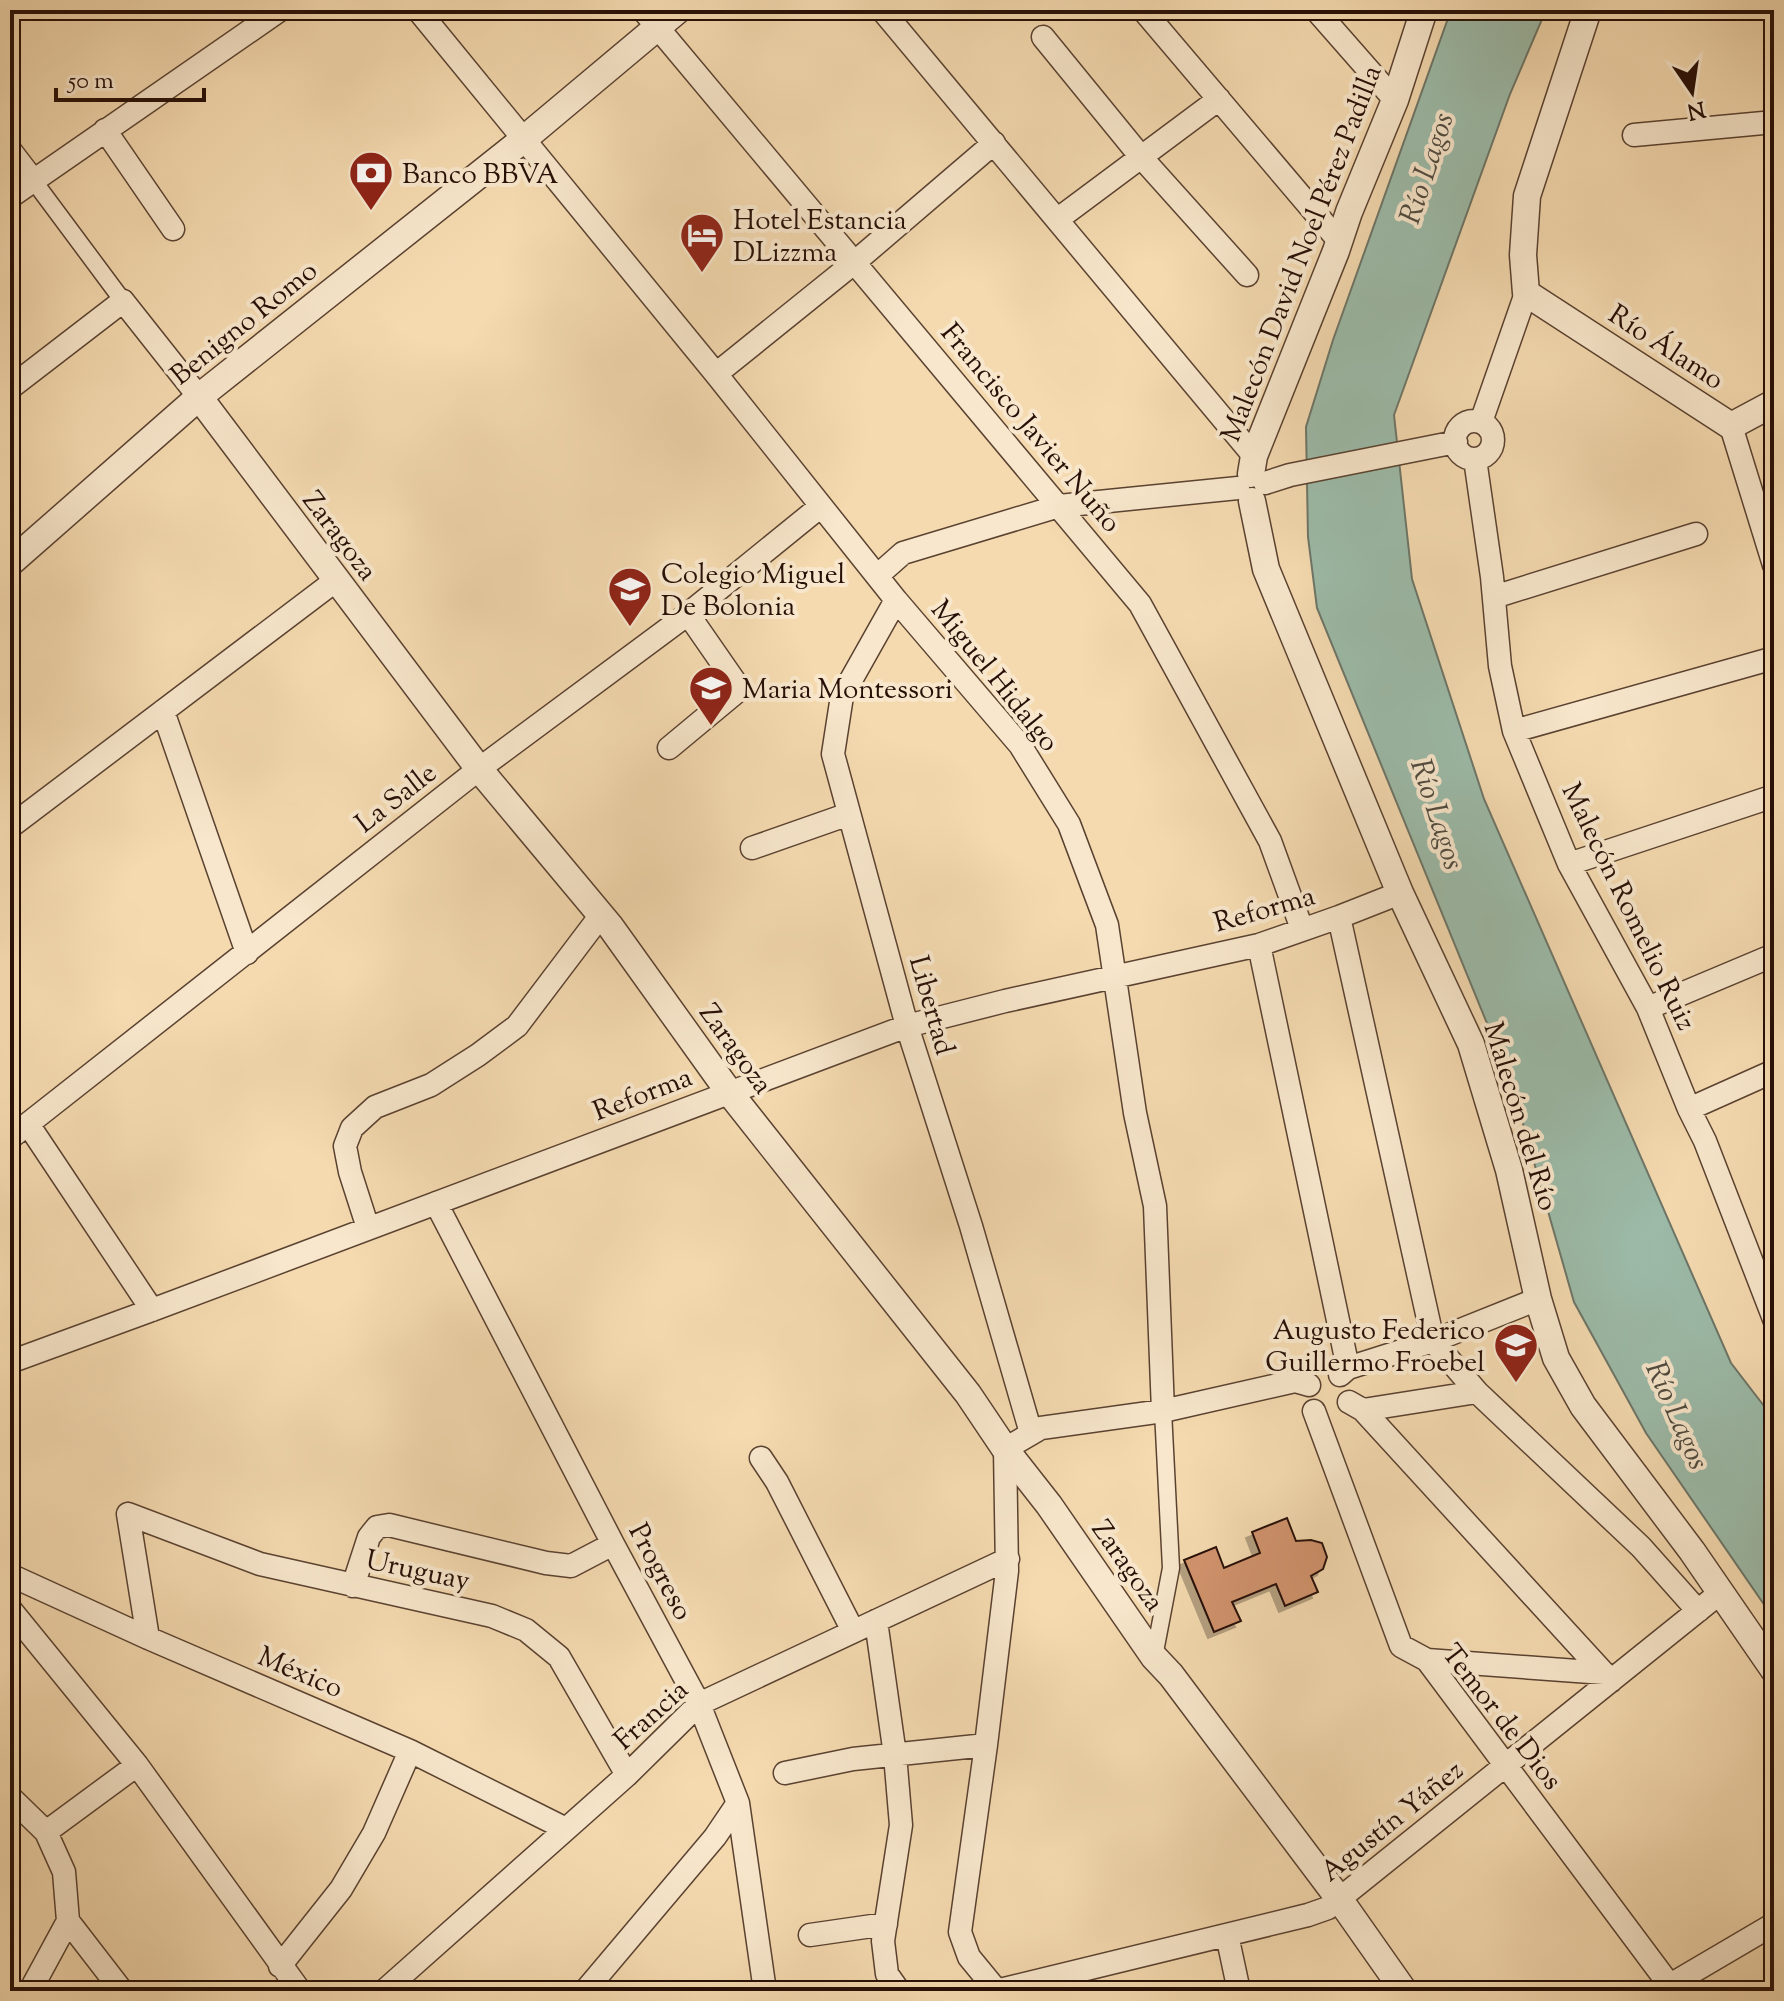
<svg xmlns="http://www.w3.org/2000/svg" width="1784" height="2001" font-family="'Sorts Mill Goudy',serif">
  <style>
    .water { fill: #9cbba9; stroke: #6d7668; stroke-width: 2 }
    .building { fill: #d2946e; stroke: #270f07; stroke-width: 2; filter: url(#shadow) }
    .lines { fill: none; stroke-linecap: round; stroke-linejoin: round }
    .pedestrian-casing { stroke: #5a4231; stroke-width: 19 }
    .minor-casing { stroke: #5a4231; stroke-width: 25 }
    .tertiary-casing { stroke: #5a4231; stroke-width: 29 }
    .pedestrian { stroke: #f8e7cc; stroke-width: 16 }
    .minor { stroke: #f8e7cc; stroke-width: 22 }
    .tertiary { stroke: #f8e7cc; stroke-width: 26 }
    .labels { text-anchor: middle; stroke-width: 8; stroke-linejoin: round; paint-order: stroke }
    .poi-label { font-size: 28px; fill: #270f07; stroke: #f8e7cc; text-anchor: start }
    .street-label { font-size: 28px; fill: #270f07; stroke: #f8e7cc }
    .water-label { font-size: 30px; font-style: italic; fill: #504b40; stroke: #f8e7cc }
  </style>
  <defs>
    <filter id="shadow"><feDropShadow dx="-6" dy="6" stdDeviation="0" flood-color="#0004"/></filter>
  </defs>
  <rect width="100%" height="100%" fill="#f5dab0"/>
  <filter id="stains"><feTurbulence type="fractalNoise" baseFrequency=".0025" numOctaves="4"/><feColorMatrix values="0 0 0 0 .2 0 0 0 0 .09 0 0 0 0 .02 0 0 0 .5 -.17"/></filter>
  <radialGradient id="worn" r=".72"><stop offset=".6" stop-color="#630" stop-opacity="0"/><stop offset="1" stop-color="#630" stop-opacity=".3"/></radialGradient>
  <!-- water -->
  <path class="water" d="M 1451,10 L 1546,10 L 1510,94 L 1394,415 L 1412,579 L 1484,799 L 1731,1363 L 1774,1419 L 1774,1619 L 1646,1433 L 1574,1302 L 1511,1082 L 1317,608 L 1308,537 L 1306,427 L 1333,340 Z"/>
  <!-- building -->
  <path class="building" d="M 1287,1518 L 1296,1541 L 1311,1540 L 1322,1543 L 1327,1557 L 1323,1569 L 1311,1576 L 1318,1592 L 1285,1606 L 1276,1584 L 1232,1602 L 1241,1621 L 1214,1632 L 1184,1560 L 1216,1547 L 1224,1568 L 1260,1553 L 1252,1532 Z"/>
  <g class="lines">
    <!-- pedestrian casing -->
    <g class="pedestrian-casing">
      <path id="pedestrian" d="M 10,16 L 18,10
        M 33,180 L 123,301
        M 1154,1657 L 1171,1568 L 1163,1411"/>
    </g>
    <!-- minor casing -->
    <g class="minor-casing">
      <path id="minor" d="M 418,10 L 716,374 L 896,600 L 1020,745 L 1069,824 L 1107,925 L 1135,1113 L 1155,1206 L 1163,1411
        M 643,10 L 1140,604 L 1270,841 L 1302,929
        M 882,10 L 1254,456
        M 1143,10 L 1339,241
        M 1316,10 L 1395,100
        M 1043,37 L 1141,157 L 1247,275
        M 105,130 L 173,229
        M 1634,135 L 1774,122
        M 10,150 L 33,180
        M 10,197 L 280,10
        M 1058,219 L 1219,99
        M 716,374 L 855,262 L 994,143
        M 10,388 L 123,301 L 199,397
        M1455 440a19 19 0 1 1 38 0a19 19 0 1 1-38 0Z
        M 1481,422 L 1526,293
        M 1731,426 L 1774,565
        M 1475,459 L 1492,577 L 1500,666 L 1514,731 L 1569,864 L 1648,1008 L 1689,1109 L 1705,1141 L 1774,1319
        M 1265,483 L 1290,475 L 1456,442
        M 877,576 L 903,553 L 1059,506 L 1238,488
        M 1494,597 L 1696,534
        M 896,600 L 842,696 L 833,754 L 907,1026 L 971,1226 L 1031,1433
        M 163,711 L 247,953
        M 1514,731 L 1774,658
        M 669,748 L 740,689 L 688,614
        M 10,827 L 335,581
        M 752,848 L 849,814
        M 1569,864 L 1774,796
        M 1339,917 L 1433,1341 L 1477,1392 L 1641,1547 L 1698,1611
        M 1259,945 L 1348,1368
        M 1648,1008 L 1774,955
        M 1689,1109 L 1774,1071
        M 28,1124 L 152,1310
        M 10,1138 L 479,769 L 688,614 L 821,506
        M 436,1203 L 613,1544 L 699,1704 L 738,1803 L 765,1991
        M 368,1228 L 350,1172 L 345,1146 L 352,1128 L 375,1107 L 431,1085 L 478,1055 L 517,1026 L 601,915
        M 10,1362 L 152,1310 L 907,1026 L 1005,1001 L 1259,945 L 1339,917 L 1400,893
        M 1340,1375 L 1348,1368 L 1433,1341 L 1538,1299
        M 1349,1402 L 1363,1410 L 1611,1681
        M 1363,1410 L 1477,1392
        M 1314,1411 L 1401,1646 L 1427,1660 L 1674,1991
        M 761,1458 L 777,1482 L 853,1631
        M 128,1514 L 260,1564 L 492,1616 L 526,1630 L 559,1657 L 627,1775
        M 128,1514 L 148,1638
        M 10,1575 L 148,1638 L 410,1751 L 566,1829
        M 353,1586 L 369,1537 L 377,1527 L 389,1525 L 546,1563 L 571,1566 L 613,1544
        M 10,1609 L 137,1765 L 300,1991
        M 876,1621 L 895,1755 L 901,1825 L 883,1941 L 887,1974 L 899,1991
        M 1427,1660 L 1604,1673
        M 785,1773 L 853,1759 L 986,1745
        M 10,1797 L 46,1832 L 64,1872 L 68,1921 L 122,1991
        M 46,1832 L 137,1765
        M 810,1935 L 886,1924
        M 1227,1935 L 1239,1991
        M 280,1966 L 341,1889 L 374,1833 L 410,1751
        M 30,1991 L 68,1921
        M 384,1991 L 627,1775 L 699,1704 L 1008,1559
        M 585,1991 L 715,1837 L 738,1803
        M 996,1991 L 1308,1915 L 1328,1908 L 1720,1593
        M 997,1991 L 969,1957 L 960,1932 L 986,1745 L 1007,1571 L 1005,1449 L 1041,1428 L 1163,1411 L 1295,1381 L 1309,1385
        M 1660,1991 L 1774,1924"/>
    </g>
    <!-- tertiary casing -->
    <g class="tertiary-casing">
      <path id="tertiary" d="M 1588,10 L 1527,196 L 1523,255 L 1526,293 L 1731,426 L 1774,403
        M 199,397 L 479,769 L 610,926 L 729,1092 L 968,1394 L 1005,1449 L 1049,1505 L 1154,1657 L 1171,1675 L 1340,1900 L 1404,1991
        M 1251,474 L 1254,456 L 1336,251 L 1349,212 L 1395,100 L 1424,10
        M 1252,501 L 1266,569 L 1400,893 L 1471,1044 L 1509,1170 L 1538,1299 L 1556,1358 L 1583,1406 L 1692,1551 L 1774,1670
        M 10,563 L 199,397 L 524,139 L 678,10"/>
    </g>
    <!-- pedestrian -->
    <use href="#pedestrian" class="pedestrian"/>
    <!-- minor -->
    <use href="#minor" class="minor"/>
    <!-- tertiary -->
    <use href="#tertiary" class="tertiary"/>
  </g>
  <!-- icons -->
  <defs>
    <g id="bank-pin" transform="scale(2.3)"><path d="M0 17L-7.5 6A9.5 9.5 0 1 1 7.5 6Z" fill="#8f2418" stroke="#f8e7cc"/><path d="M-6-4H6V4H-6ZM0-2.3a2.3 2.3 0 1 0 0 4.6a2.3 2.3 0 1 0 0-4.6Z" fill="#fff"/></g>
    <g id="hotel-pin" transform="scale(2.3)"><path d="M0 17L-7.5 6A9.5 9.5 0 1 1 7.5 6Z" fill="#8f2418" stroke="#f8e7cc"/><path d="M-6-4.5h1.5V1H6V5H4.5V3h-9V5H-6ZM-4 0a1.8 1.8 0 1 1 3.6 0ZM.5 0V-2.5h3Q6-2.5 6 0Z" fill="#fff"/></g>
    <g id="school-pin" transform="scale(2.3)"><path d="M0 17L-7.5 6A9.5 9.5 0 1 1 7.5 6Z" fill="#8f2418" stroke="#f8e7cc"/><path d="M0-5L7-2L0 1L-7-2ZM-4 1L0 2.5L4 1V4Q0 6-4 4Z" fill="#fff"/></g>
  </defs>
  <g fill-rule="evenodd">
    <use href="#bank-pin" x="371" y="173"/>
    <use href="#hotel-pin" x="702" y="235"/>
    <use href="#school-pin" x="630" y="589"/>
    <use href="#school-pin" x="711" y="688"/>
    <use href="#school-pin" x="1516" y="1345"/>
  </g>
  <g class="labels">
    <!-- poi labels -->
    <g class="poi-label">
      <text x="402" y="183">Banco BBVA</text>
      <text x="733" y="229">Hotel Estancia<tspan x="733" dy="32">DLizzma</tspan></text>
      <text x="661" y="583">Colegio Miguel<tspan x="661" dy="32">De Bolonia</tspan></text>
      <text x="742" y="698">Maria Montessori</text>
      <text x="1485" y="1339" text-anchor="end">Augusto Federico<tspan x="1485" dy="32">Guillermo Froebel</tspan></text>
    </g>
    <!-- street labels -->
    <g class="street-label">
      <text transform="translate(1300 253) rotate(-69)" y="10">Malecón David Noel Pérez Padilla</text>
      <text transform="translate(243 322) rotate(-39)" y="10">Benigno Romo</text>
      <text transform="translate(1667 346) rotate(33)" y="10">Río Álamo</text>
      <text transform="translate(1032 427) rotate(50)" y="10">Francisco Javier Nuño</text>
      <text transform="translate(341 535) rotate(53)" y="10">Zaragoza</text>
      <text transform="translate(996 675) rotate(51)" y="10">Miguel Hidalgo</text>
      <text transform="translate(395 797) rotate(-38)" y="10">La Salle</text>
      <text transform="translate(1630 906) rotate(64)" y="10">Malecón Romelio Ruiz</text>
      <text transform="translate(1264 908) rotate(-16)" y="10">Reforma</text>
      <text transform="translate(933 1005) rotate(74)" y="10">Libertad</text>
      <text transform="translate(737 1048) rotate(54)" y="10">Zaragoza</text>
      <text transform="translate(642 1093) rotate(-21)" y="10">Reforma</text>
      <text transform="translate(1522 1116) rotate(73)" y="10">Malecón del Río</text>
      <text transform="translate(1129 1565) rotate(55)" y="10">Zaragoza</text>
      <text transform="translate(418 1569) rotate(12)" y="10">Uruguay</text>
      <text transform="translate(662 1571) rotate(62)" y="10">Progreso</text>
      <text transform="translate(301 1671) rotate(23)" y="10">México</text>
      <text transform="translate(650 1714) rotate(-42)" y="10">Francia</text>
      <text transform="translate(1503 1716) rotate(52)" y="10">Temor de Dios</text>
      <text transform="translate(1391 1820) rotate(-39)" y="10">Agustín Yáñez</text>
    </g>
    <!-- water labels -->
    <g class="water-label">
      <text transform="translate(1426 168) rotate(-72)" y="10">Río Lagos</text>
      <text transform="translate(1438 814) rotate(72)" y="10">Río Lagos</text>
      <text transform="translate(1678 1415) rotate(66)" y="10">Río Lagos</text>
    </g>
  </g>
  <!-- margin -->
  <rect width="1784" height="2001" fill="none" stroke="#f5dab0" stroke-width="40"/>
  <rect x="12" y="12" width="1760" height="1977" fill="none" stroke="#270f07" stroke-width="4"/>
  <rect x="20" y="20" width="1744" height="1961" fill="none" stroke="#270f07" stroke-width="2"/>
  <!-- north arrow -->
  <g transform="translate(1692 92) rotate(167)" stroke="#f8e7cc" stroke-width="6" paint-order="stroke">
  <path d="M0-6L14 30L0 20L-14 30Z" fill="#270f07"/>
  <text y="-12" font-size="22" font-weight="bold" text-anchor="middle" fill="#270f07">N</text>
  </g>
  <!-- scale -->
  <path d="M56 88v12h148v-12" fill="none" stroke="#270f07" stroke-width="4"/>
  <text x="68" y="88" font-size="24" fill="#270f07" stroke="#f8e7cc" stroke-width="6" paint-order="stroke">50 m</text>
  <rect width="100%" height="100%" filter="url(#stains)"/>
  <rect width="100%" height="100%" fill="url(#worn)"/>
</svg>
